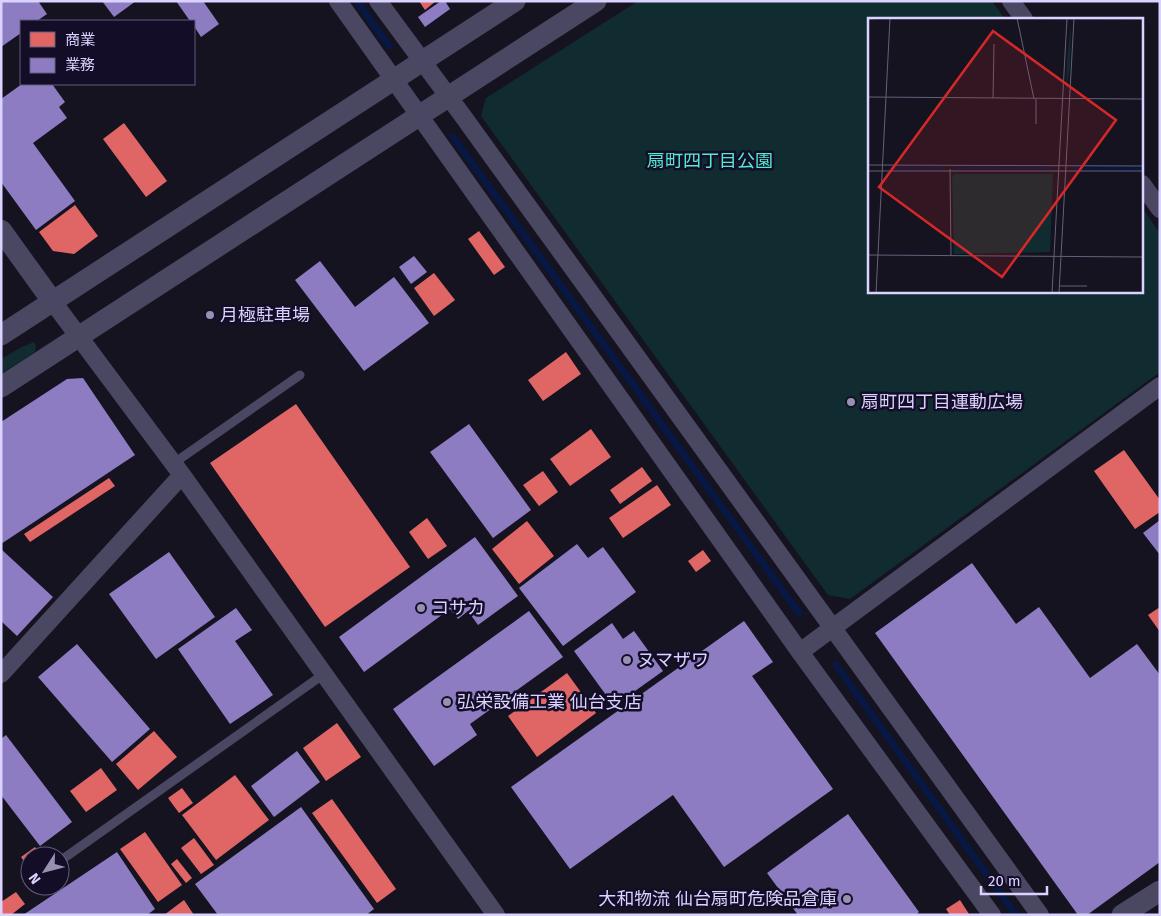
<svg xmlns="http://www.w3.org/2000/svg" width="1161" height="916" font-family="'Fira Sans','Noto Sans JP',sans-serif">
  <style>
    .green { fill: #102c30 }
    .shops { fill: #e06666 }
    .offices { fill: #8e7cc3 }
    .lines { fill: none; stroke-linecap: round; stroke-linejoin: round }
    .stream { stroke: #071844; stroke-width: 7 }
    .service { stroke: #4a4762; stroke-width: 9 }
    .minor { stroke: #4a4762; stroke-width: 18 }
    .tertiary { stroke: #4a4762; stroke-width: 21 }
    .poi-dot { fill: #9690b1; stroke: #130d27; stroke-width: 2 }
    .labels { text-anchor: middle; stroke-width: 5; stroke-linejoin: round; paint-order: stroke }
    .park-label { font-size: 18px; fill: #52ebd2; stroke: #130d27 }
    .poi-label { font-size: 18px; fill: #dbd3ff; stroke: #130d27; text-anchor: start }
    .inset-river { fill: none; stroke: #071844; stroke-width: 2.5 }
    .inset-road { fill: none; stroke: #65607a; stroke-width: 1 }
    .view { fill: #d62828; fill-opacity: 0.15; stroke: #d62828; stroke-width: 2.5 }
    .inset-edge { fill: none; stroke: #dbd3ff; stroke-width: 2.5 }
  </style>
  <rect width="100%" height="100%" fill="#161321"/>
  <!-- green -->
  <path class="green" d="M 638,1 L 992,1 L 1005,19 L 870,19 L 870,291 L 1142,291 L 1142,208 L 1160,233 L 1160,372 L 850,599 L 828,595 L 481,116 L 486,98 Z
    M 34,342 L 36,346 L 35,352 L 1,374 L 1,359 L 22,347 Z"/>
  <!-- shops -->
  <path class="shops" d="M 419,1 L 436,1 L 425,10 Z
    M 124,123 L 167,181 L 146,197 L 103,139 Z
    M 75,205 L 98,236 L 74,254 L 53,251 L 39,232 Z
    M 479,231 L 505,267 L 494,275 L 468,239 Z
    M 434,273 L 455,300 L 434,316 L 414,288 Z
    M 566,352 L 581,374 L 543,401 L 528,380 Z
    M 296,404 L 410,567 L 325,627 L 210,463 Z
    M 591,429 L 611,457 L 570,486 L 550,459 Z
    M 1124,450 L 1160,500 L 1160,512 L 1135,529 L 1094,471 Z
    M 642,467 L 652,481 L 620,504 L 610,490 Z
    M 543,471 L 558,492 L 539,506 L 523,485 Z
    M 109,478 L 115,486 L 30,542 L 24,534 Z
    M 657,485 L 671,505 L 623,538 L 609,518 Z
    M 427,518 L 447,546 L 428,559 L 409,532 Z
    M 527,521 L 554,556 L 519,584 L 492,549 Z
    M 703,550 L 711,561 L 696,572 L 688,561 Z
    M 1160,607 L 1160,632 L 1148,615 Z
    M 567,673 L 596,713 L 537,757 L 508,716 Z
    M 337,723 L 361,757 L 326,781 L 303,748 Z
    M 154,731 L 177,757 L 138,790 L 116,764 Z
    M 101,768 L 117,790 L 86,812 L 70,791 Z
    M 235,775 L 269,820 L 216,860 L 182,815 Z
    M 182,788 L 193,803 L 179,813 L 168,798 Z
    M 332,799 L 396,889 L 377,903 L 312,813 Z
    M 145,832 L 182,885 L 158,902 L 120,849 Z
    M 194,838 L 214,865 L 201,874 L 181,848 Z
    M 35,847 L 41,856 L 30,856 L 30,870 L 21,857 Z
    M 177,859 L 192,878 L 186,883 L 171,864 Z
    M 16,892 L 25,904 L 11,915 L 1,915 L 1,902 Z
    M 184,900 L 194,915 L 164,915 Z
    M 960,900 L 969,914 L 950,915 L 946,909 Z"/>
  <!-- offices -->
  <path class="offices" d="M 1,1 L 38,1 L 47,14 L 37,21 L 21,21 L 21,33 L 1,47 Z
    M 102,1 L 136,1 L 114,17 Z
    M 176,1 L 203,1 L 219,24 L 201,37 L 194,26 L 194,21 L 190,21 Z
    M 441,1 L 445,1 L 450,9 L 425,27 L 418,17 Z
    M 22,84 L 52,84 L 65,102 L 59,107 L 67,118 L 33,143 L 75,201 L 36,230 L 1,182 L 1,99 Z
    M 414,256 L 427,272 L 411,284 L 399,267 Z
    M 320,261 L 355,307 L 394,277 L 429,323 L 364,371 L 295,280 Z
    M 83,378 L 135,455 L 1,544 L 1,422 L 67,379 Z
    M 469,424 L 531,510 L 493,538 L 430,452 Z
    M 1160,520 L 1160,555 L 1143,533 Z
    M 475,537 L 518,596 L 478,625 L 468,611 L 458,619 L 450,609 L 364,672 L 339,637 Z
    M 577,544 L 588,558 L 603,547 L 636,592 L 563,646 L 519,588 Z
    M 1,549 L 53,597 L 17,636 L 1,621 Z
    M 169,552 L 215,617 L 156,659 L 109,594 Z
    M 972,563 L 1016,624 L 1039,607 L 1090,678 L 1137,644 L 1160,675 L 1160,862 L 1087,915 L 1078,915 L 875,633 Z
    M 236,608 L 252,630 L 235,641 L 273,695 L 230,724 L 178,649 Z
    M 529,611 L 563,657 L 470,724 L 477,735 L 434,766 L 393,709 Z
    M 744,621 L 773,662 L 752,676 L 833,789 L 724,867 L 673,795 L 570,869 L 511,787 Z
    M 612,623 L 623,639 L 634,631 L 663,671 L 614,706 L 574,651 Z
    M 77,644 L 150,729 L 112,762 L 38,677 Z
    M 6,735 L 72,822 L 40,846 L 1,795 L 1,739 Z
    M 297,751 L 320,782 L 274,817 L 251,786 Z
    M 301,807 L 374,909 L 366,915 L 218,915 L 195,884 Z
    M 848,814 L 919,912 L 916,915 L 798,915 L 767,873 Z
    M 117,852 L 155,909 L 147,915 L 23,915 Z"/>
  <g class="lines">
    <!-- stream -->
    <path class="stream" d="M 357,1 L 389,46
      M 453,137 L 799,613
      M 836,665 L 1016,915"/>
    <!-- service -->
    <path class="service" d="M 174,463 L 300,375
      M 60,861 L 324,674"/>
    <!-- minor -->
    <path class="minor" d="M 338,1 L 800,652 L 992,915
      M 378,1 L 465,119 L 1040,915
      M 1011,1 L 1024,19
      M 1142,184 L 1160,209
      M 53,302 L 182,475 L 496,915
      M 800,652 L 1160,386
      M 1,674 L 182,475"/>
    <!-- tertiary -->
    <path class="tertiary" d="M 1,230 L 53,302
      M 1,335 L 515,1
      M 1,387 L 596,1
      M 1122,915 L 1160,891"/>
  </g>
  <!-- markers -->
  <g class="poi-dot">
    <circle cx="210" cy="315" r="5"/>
    <circle cx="851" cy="402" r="5"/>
    <circle cx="421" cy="608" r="5"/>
    <circle cx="627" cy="660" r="5"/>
    <circle cx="447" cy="702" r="5"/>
    <circle cx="847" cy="899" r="5"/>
  </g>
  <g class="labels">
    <!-- park labels -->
    <g class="park-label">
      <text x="710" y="167">扇町四丁目公園</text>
    </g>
    <!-- poi labels -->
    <g class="poi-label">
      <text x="220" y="321">月極駐車場</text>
      <text x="861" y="408">扇町四丁目運動広場</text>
      <text x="431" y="614">コサカ</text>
      <text x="637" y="666">ヌマザワ</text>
      <text x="457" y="708">弘栄設備工業 仙台支店</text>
      <text x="837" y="905" text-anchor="end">大和物流 仙台扇町危険品倉庫</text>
    </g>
  </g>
  <!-- overview -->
  <g transform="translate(868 18)">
    <rect width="275" height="275" fill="#161321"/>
    <path d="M 203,7 L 202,48 L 198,74 L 199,42 ZM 87,156 L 185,156 L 182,234 L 86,236 L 84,158 Z" fill="#102c30"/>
    <path class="inset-river" d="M 22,150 L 77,150M 87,150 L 185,150M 204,150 L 275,151"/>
    <path class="inset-road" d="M 33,0 L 275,1M 149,0 L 166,81M 0,1 L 17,0M 0,79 L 275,81M 125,80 L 126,26M 168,106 L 168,81M 0,147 L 275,148M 82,151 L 83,238M 0,153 L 275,153M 0,237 L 275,239M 192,268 L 219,268M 8,275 L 22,0M 184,275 L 199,0M 191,275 L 206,0"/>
    <path class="view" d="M 125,13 L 248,102 L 134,259 L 11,169 Z"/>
    <rect width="275" height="275" class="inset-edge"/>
  </g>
  <!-- border -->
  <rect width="1161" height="916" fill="none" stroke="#dbd3ff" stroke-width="5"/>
  <!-- legend -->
  <rect x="20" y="20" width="175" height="65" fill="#130d27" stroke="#635c7d"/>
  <rect x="30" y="32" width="25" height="15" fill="#e06666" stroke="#635c7d"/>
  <text x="65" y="45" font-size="15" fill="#dbd3ff">商業</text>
  <rect x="30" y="58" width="25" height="15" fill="#8e7cc3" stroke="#635c7d"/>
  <text x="65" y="70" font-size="15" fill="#dbd3ff">業務</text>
  <!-- north arrow -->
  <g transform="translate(45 871) rotate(234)"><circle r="24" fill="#130d27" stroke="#635c7d"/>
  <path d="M0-4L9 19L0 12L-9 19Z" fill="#9690b1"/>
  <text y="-8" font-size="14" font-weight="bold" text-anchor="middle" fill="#dbd3ff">N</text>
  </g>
  <!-- scale -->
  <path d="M981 886v8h66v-8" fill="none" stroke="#dbd3ff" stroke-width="2.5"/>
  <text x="988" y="886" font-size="15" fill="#dbd3ff" stroke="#130d27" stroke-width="4" paint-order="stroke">20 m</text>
</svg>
